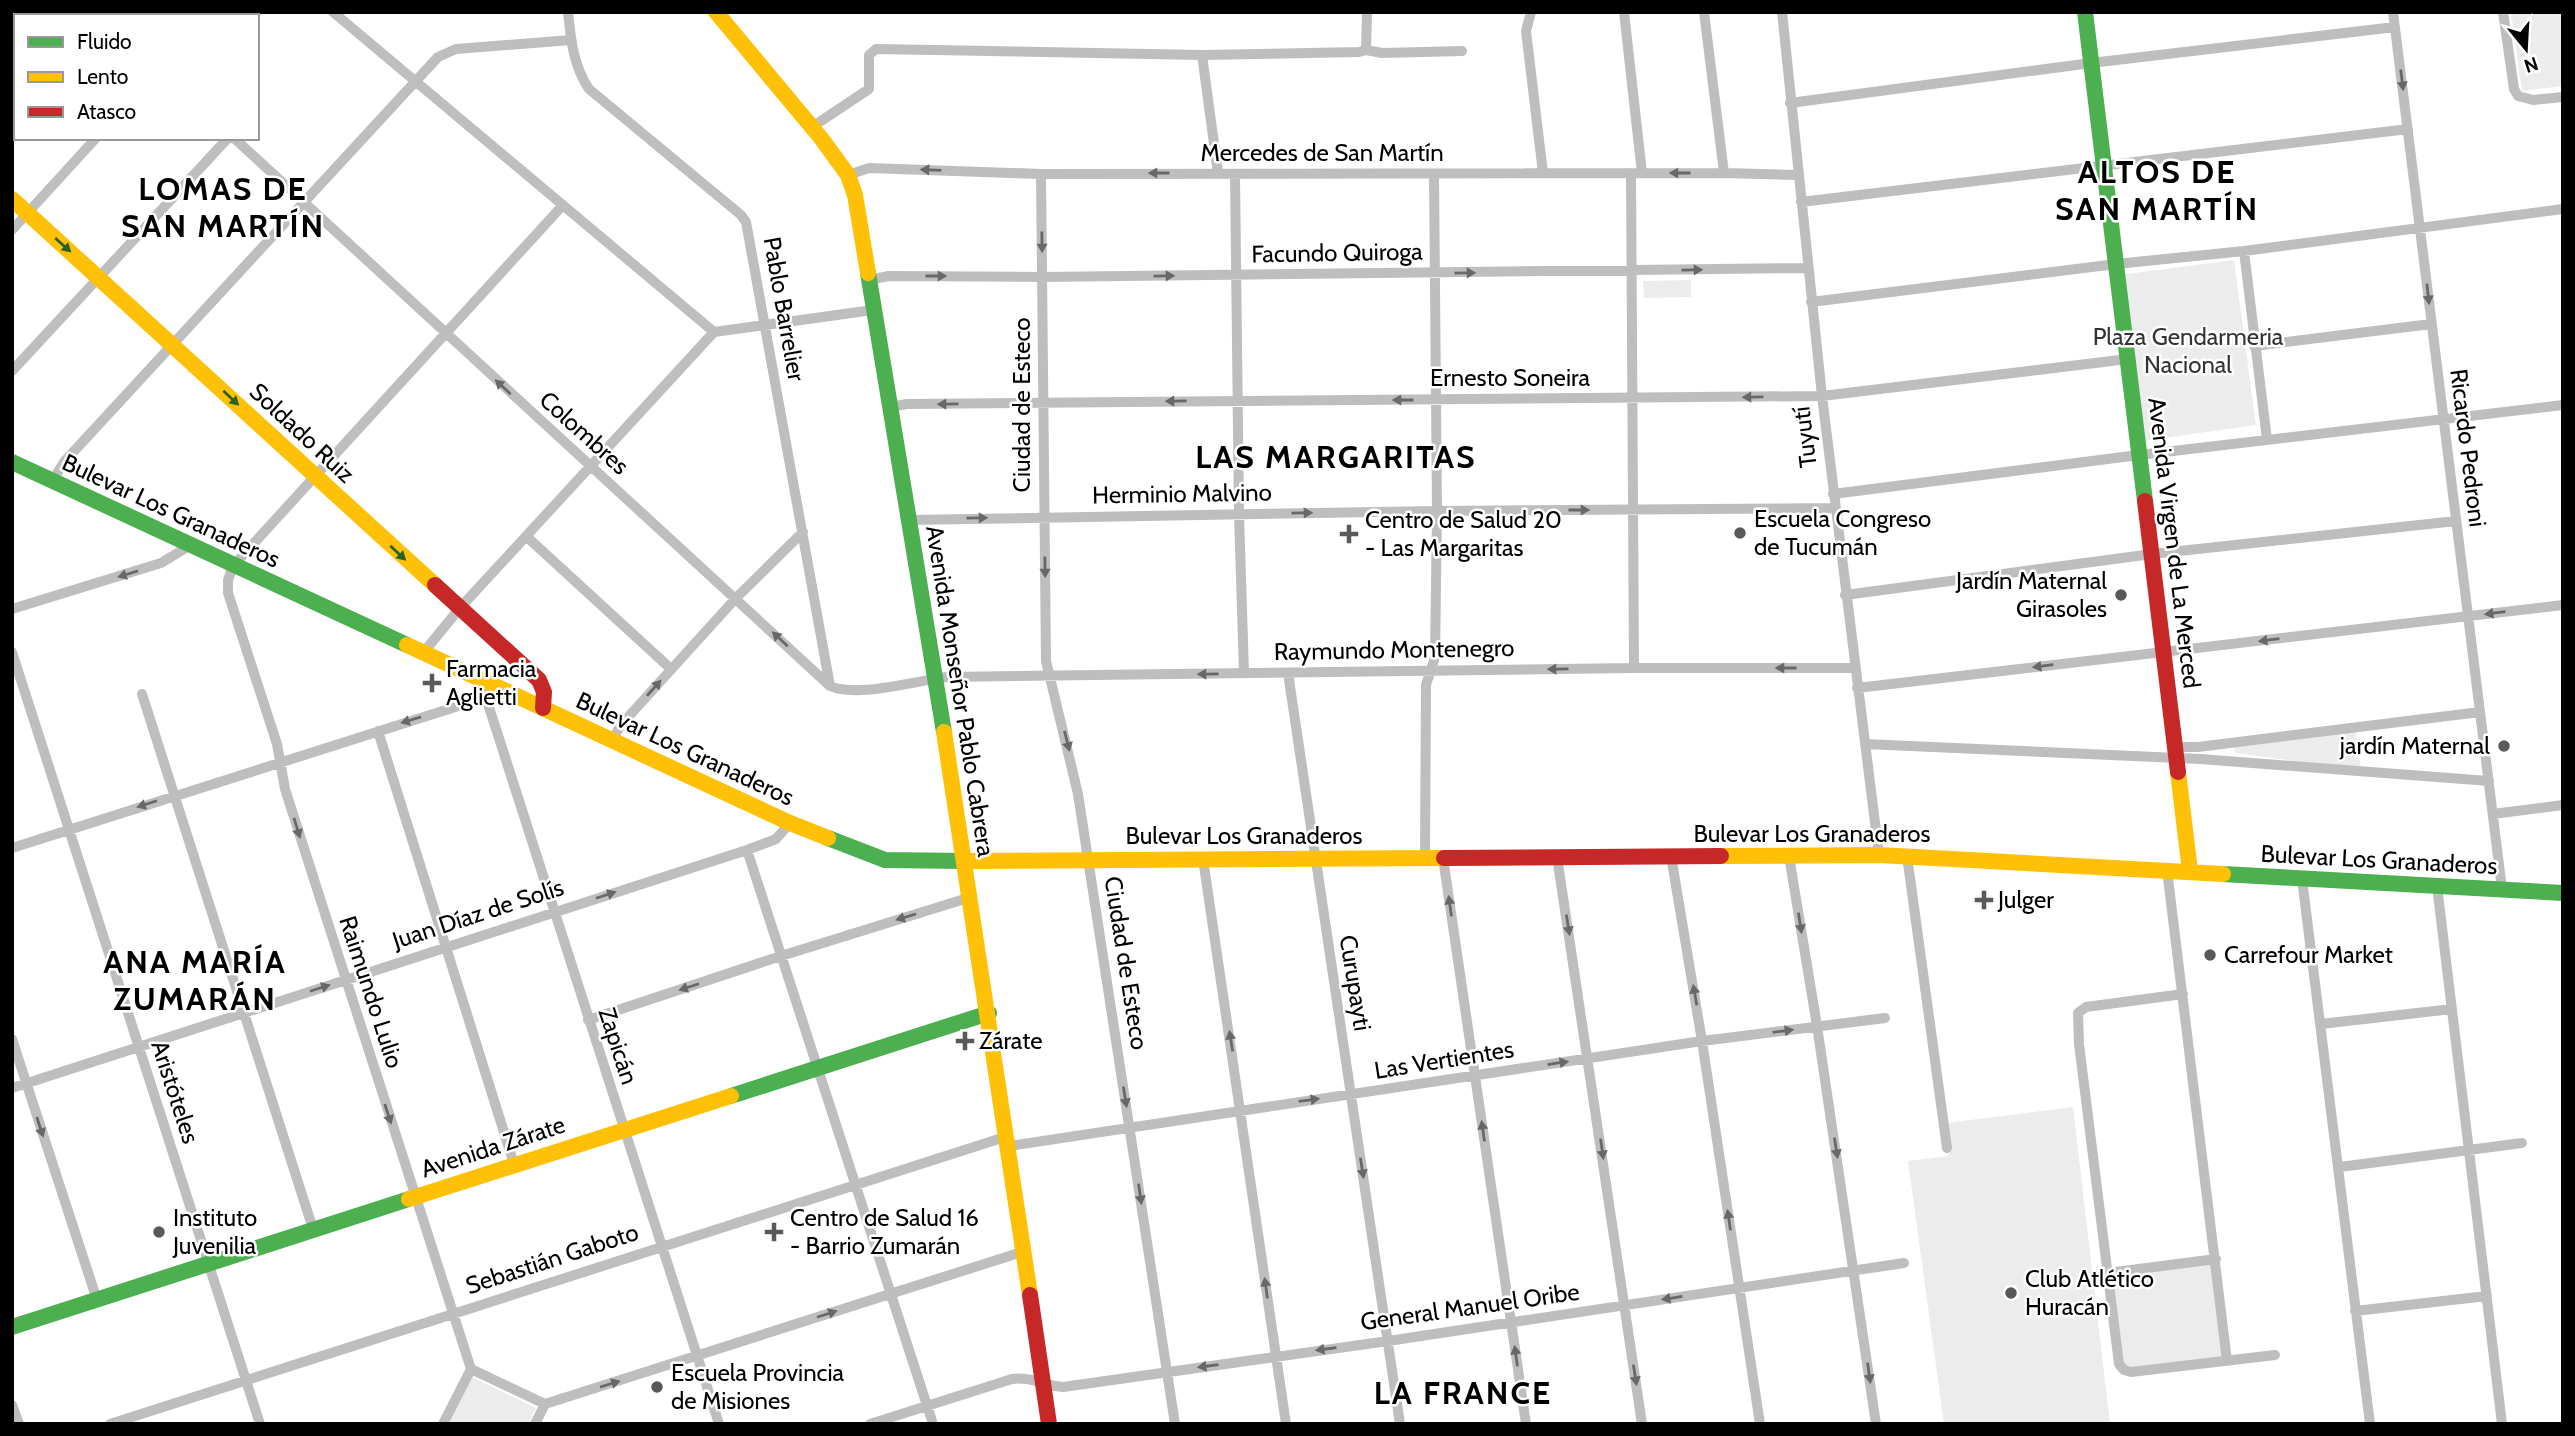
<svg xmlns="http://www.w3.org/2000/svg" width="2575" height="1436" font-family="Cabin,sans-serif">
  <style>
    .green { fill: #ececec }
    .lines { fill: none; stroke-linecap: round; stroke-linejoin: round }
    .street { stroke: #bebebe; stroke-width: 10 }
    .fast { stroke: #4caf50; stroke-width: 16 }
    .slow { stroke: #ffc107; stroke-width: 16 }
    .jam { stroke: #c62828; stroke-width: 16 }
    .oneway { fill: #686868 }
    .oneway2 { fill: #2a602c }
    .poi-dot { fill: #595959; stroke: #fff; stroke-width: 2.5 }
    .labels { text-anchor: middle; stroke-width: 5; stroke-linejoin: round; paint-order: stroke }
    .street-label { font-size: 24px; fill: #000; stroke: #fff }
    .park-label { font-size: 24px; fill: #333; stroke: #fff }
    .poi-label { font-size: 24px; fill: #000; stroke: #fff; text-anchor: start }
    .district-label { font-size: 32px; font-weight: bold; letter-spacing: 2px; fill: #000; stroke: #fff }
  </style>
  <rect width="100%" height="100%" fill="#fff"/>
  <!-- green -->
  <path class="green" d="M 2511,12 L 2563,12 L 2563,86 L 2522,91 Z
    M 2234,260 L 2256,425 L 2143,441 L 2120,275 Z
    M 1691,280 L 1691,297 L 1644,298 L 1643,281 Z
    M 2356,731 L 2361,770 L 2236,753 L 2234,748 L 2236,744 Z
    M 2073,1107 L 2110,1424 L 1944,1424 L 1908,1161 L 1949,1156 L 1946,1123 Z
    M 2216,1259 L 2228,1360 L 2124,1370 L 2108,1273 Z
    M 472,1377 L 536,1408 L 528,1424 L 449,1424 Z"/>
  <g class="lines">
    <!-- street -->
    <path class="street" d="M 98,12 L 102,16
      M 333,12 L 714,332
      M 568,12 C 571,40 573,65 589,89 L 741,215 L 746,222 L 830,686
      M 1531,12 L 1526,31 L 1543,173
      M 1624,12 L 1642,173
      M 1704,12 L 1724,173
      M 1782,12 L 1822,396 L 1879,855
      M 2393,12 L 2502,889
      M 2503,12 L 2514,89 L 2518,96 L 2533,100 L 2563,97
      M 210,16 L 214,12
      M 1366,50 L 1367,12
      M 1202,55 L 1218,173
      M 1790,103 L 2091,63 L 2395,27
      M 812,127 L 869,89 L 869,55 L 876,49 L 1202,55 L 1359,52 L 1366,50 L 1382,53 L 1462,51
      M 234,138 L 830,686 C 857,698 915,681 946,677 L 1634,668 L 1854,668
      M 1631,173 L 1634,668
      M 1041,174 L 1046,661 L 1078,794 L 1175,1424
      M 1235,174 L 1239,514 L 1244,673
      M 848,175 L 869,168 L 1041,174 L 1724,173 L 1797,175
      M 1801,202 L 2408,129
      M 12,230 L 96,138
      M 2244,251 L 2267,440
      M 868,280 L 889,276 L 1042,277 L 1807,268
      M 1811,302 L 2116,264 L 2244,251 L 2563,209
      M 2254,346 L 2431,324
      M 12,371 L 228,138
      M 889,407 L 907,404 L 1822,396 L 2128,359
      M 53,480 L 64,462 L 438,57 L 456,49 L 571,40
      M 1833,494 L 2139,455 L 2563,405
      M 908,520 L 1437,511 L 1835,508
      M 527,537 L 671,669
      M 1845,595 L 2152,554 L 2456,521
      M 12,609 L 161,563 L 189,546
      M 12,652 L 260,1424
      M 423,653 L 459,609 L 714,332 L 873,310
      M 1288,673 L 1400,1424
      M 480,679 L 719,1424
      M 1857,688 L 2563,605
      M 142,694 L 313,1229
      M 378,731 L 514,1164
      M 612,741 L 620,726 L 736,598 L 803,532
      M 1865,744 L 2200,759 L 2489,781
      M 2176,747 L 2198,747 L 2480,712
      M 2493,814 L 2563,805
      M 12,848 L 471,702 L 489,693
      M 747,850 L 933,1424
      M 1671,856 L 1702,1041 L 1760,1424
      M 1789,856 L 1817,1026 L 1876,1424
      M 1907,856 L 1947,1148
      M 1557,857 L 1642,1424
      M 1425,858 L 1426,685 L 1435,657 L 1437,511 L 1434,174
      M 1443,858 L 1526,1424
      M 1203,859 L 1286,1424
      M 2167,870 L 2227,1361
      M 2302,879 L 2370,1424
      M 2437,886 L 2502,1424
      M 2183,994 L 2086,1007 L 2078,1013 L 2079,1044 L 2119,1364 L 2124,1370 L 2131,1372 L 2275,1355
      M 588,1020 L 781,956 L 971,897
      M 2321,1024 L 2452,1009
      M 12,1039 L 97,1300
      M 12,1088 L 747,850 L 776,839 L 790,823
      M 1009,1146 L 1702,1041 L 1885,1018
      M 2340,1167 L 2522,1143
      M 2108,1273 L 2216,1259
      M 2355,1311 L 2487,1296
      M 471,1369 L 545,1404 L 1025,1251
      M 12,1405 L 19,1424
      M 110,1424 L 1008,1136
      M 443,1424 L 471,1369 L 285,789 L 277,744 L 228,593 L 228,580 L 233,566 L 563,205
      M 535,1424 L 545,1404
      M 870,1424 L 1012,1379 C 1030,1376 1045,1386 1063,1387 L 1388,1341 L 1904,1263"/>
    <!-- fast -->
    <path class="fast" d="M 2085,12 L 2145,501
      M 868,273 L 944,732
      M 12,462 L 407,645
      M 828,838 L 885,860 L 965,861
      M 2223,874 L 2563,893
      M 731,1096 L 989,1013
      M 12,1327 L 409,1199"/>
    <!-- slow -->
    <path class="slow" d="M 716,12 L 821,138 L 848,175 L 855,195 L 868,273
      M 12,199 L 435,585
      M 407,645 L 790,823 L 828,838
      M 944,732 L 1030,1295
      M 2178,772 L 2190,871
      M 1721,856 L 1879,855 L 2223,874
      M 965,861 L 1444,858
      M 409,1199 L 731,1096"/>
    <!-- jam -->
    <path class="jam" d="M 2145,501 L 2178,772
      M 435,585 L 539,680 L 544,692 L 543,708
      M 1444,858 L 1721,856
      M 1030,1295 L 1049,1424"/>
  </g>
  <!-- one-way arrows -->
  <defs><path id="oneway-solid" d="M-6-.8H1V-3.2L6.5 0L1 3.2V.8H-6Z" transform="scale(1.75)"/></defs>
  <g class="oneway">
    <use href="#oneway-solid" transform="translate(2402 80) rotate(83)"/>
    <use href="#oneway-solid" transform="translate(931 170) rotate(-178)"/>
    <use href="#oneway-solid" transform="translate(1159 173) rotate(180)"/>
    <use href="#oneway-solid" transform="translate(1680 173) rotate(180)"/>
    <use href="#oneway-solid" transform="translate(1042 242) rotate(89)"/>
    <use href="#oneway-solid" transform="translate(1692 270) rotate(-1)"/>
    <use href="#oneway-solid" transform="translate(1465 273) rotate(-1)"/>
    <use href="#oneway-solid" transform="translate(936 276)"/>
    <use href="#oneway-solid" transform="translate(1164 276) rotate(-1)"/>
    <use href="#oneway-solid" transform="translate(2428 294) rotate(84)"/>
    <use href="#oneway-solid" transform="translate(503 387) rotate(-137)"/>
    <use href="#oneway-solid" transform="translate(1753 397) rotate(179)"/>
    <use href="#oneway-solid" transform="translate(1403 400) rotate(180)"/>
    <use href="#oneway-solid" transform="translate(1176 401) rotate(179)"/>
    <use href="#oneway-solid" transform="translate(948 404) rotate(179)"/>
    <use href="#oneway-solid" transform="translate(1579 510)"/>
    <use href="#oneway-solid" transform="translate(1302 513) rotate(-1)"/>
    <use href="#oneway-solid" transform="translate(977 518) rotate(-1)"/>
    <use href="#oneway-solid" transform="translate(1045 567) rotate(89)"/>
    <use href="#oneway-solid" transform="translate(128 574) rotate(163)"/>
    <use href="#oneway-solid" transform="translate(2495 613) rotate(173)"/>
    <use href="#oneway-solid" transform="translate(780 639) rotate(-137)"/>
    <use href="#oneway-solid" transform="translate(2269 640) rotate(173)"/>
    <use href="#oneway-solid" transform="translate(2043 666) rotate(173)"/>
    <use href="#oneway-solid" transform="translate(1786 668) rotate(-180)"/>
    <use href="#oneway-solid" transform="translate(1558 669) rotate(179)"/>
    <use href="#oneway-solid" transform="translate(1208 674) rotate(179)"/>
    <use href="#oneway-solid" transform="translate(654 688) rotate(-48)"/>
    <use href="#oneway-solid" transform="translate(411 720) rotate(163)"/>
    <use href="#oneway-solid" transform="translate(1067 741) rotate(76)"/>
    <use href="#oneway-solid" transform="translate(147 804) rotate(162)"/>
    <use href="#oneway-solid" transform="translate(297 828) rotate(73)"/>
    <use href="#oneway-solid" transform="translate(606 895) rotate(-18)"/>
    <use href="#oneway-solid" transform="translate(1450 906) rotate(-98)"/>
    <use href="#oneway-solid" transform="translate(906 917) rotate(163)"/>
    <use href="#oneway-solid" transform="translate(1800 923) rotate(81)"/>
    <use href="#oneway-solid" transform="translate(1568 925) rotate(81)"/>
    <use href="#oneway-solid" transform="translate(689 987) rotate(162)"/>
    <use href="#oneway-solid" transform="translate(320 988) rotate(-18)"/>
    <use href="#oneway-solid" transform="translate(1695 995) rotate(-100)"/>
    <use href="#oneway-solid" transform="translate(1783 1031) rotate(-7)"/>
    <use href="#oneway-solid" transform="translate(1231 1041) rotate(-99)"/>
    <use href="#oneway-solid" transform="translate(1558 1063) rotate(-9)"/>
    <use href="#oneway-solid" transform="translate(1125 1097) rotate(81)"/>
    <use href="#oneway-solid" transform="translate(1309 1100) rotate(-7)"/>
    <use href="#oneway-solid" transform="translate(388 1114) rotate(72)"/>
    <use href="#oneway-solid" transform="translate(40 1127) rotate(72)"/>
    <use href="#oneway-solid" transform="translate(1483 1131) rotate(-98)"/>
    <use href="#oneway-solid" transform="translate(1836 1148) rotate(81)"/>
    <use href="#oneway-solid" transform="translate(1602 1149) rotate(82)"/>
    <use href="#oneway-solid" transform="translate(1362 1168) rotate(81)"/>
    <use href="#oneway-solid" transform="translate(1140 1194) rotate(82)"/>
    <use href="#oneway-solid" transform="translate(1729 1220) rotate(-98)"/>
    <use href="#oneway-solid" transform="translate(1266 1288) rotate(-98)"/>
    <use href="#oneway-solid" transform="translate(1672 1298) rotate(171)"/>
    <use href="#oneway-solid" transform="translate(827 1314) rotate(-18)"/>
    <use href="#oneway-solid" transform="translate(1326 1349) rotate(172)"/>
    <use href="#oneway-solid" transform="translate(1516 1356) rotate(-98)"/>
    <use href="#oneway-solid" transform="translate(1208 1366) rotate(172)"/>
    <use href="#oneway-solid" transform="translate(1869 1373) rotate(82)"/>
    <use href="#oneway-solid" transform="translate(1635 1375) rotate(81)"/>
    <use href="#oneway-solid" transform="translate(610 1384) rotate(-17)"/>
  </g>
  <g class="oneway2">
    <use href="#oneway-solid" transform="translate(63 245) rotate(42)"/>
    <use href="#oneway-solid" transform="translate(231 398) rotate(43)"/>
    <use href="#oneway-solid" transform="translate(398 553) rotate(43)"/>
  </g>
  <!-- markers -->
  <g class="poi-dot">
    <circle cx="1740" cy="533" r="7"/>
    <path d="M1345.5 523.5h7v7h7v7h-7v7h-7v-7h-7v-7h7z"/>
    <circle cx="2121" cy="595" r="7"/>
    <path d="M428.5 672.5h7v7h7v7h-7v7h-7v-7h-7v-7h7z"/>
    <circle cx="2504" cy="746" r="7"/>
    <path d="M1980.5 889.5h7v7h7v7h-7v7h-7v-7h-7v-7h7z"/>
    <circle cx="2210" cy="955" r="7"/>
    <path d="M961.5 1030.5h7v7h7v7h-7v7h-7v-7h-7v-7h7z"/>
    <circle cx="159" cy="1232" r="7"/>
    <path d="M770.5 1221.5h7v7h7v7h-7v7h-7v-7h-7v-7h7z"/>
    <circle cx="2011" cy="1293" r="7"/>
    <circle cx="657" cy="1387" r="7"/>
  </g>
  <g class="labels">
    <!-- street labels -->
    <g class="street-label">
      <text x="1322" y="161">Mercedes de San Martín</text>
      <text transform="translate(1337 253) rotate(-1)" y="8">Facundo Quiroga</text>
      <text transform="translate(784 309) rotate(80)" y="8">Pablo Barrelier</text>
      <text x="1510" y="386">Ernesto Soneira</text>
      <text transform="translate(1022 405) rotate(-90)" y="8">Ciudad de Esteco</text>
      <text transform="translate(302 433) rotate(43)" y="8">Soldado Ruiz</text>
      <text transform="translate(584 433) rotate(42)" y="8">Colombres</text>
      <text transform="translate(1805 437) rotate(-97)" y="8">Tuyutí</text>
      <text transform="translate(2468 448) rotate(83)" y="8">Ricardo Pedroni</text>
      <text transform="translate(1182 494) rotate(-1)" y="8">Herminio Malvino</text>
      <text transform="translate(171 511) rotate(25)" y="8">Bulevar Los Granaderos</text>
      <text transform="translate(2174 543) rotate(83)" y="8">Avenida Virgen de La Merced</text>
      <text transform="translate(1394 650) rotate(-1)" y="8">Raymundo Montenegro</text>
      <text transform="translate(960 691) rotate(81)" y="8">Avenida Monseñor Pablo Cabrera</text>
      <text transform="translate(685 749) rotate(25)" y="8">Bulevar Los Granaderos</text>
      <text x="1812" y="842">Bulevar Los Granaderos</text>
      <text x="1244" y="844">Bulevar Los Granaderos</text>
      <text transform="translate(2379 860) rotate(3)" y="8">Bulevar Los Granaderos</text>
      <text transform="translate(478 914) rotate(-18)" y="8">Juan Díaz de Solís</text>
      <text transform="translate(1126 963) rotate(81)" y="8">Ciudad de Esteco</text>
      <text transform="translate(1355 983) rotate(81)" y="8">Curupayti</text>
      <text transform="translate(371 992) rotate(72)" y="8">Raimundo Lulio</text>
      <text transform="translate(618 1046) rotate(72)" y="8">Zapicán</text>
      <text transform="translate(1444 1060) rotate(-9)" y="8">Las Vertientes</text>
      <text transform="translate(175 1092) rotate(72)" y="8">Aristóteles</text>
      <text transform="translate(493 1147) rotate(-18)" y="8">Avenida Zárate</text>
      <text transform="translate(552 1259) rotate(-18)" y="8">Sebastián Gaboto</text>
      <text transform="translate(1470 1307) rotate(-8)" y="8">General Manuel Oribe</text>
    </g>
    <!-- park labels -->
    <g class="park-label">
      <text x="2188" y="345">Plaza Gendarmeria<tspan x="2188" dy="28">Nacional</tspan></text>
    </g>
    <!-- poi labels -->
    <g class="poi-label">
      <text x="1754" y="527">Escuela Congreso<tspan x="1754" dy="28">de Tucumán</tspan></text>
      <text x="1365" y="528">Centro de Salud 20<tspan x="1365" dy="28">- Las Margaritas</tspan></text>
      <text x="2107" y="589" text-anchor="end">Jardín Maternal<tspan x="2107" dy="28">Girasoles</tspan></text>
      <text x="446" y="677">Farmacia<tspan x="446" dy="28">Aglietti</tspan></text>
      <text x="2490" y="754" text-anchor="end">jardín Maternal</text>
      <text x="1998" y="908">Julger</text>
      <text x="2224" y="963">Carrefour Market</text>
      <text x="979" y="1049">Zárate</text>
      <text x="173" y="1226">Instituto<tspan x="173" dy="28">Juvenilia</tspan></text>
      <text x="790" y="1226">Centro de Salud 16<tspan x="790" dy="28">- Barrio Zumarán</tspan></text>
      <text x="2025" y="1287">Club Atlético<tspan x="2025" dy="28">Huracán</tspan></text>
      <text x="671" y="1381">Escuela Provincia<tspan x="671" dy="28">de Misiones</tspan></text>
    </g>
    <!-- district labels -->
    <g class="district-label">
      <text x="2157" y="183">ALTOS DE<tspan x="2157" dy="37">SAN MARTÍN</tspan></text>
      <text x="223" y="200">LOMAS DE<tspan x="223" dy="37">SAN MARTÍN</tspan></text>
      <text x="1336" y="468">LAS MARGARITAS</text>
      <text x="195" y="973">ANA MARÍA<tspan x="195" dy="37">ZUMARÁN</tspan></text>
      <text x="1463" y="1404">LA FRANCE</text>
    </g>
  </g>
  <!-- border -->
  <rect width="2575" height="1436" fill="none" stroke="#000000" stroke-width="28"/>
  <!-- legend -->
  <rect x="14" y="14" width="245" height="126" fill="#ffffff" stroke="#999999" stroke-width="2"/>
  <rect x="28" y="37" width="35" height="10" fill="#4caf50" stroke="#999999" stroke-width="2"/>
  <text x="77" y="49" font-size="21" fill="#000000">Fluido</text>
  <rect x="28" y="72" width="35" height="10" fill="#ffc107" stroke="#999999" stroke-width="2"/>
  <text x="77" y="84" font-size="21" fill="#000000">Lento</text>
  <rect x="28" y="107" width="35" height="10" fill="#c62828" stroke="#999999" stroke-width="2"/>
  <text x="77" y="119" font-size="21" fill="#000000">Atasco</text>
  <!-- north arrow -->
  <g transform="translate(2526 49) rotate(162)" stroke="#ffffff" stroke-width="5" paint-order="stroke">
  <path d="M0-5L12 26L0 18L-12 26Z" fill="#000000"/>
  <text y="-10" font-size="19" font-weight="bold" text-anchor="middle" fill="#000000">N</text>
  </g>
</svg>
